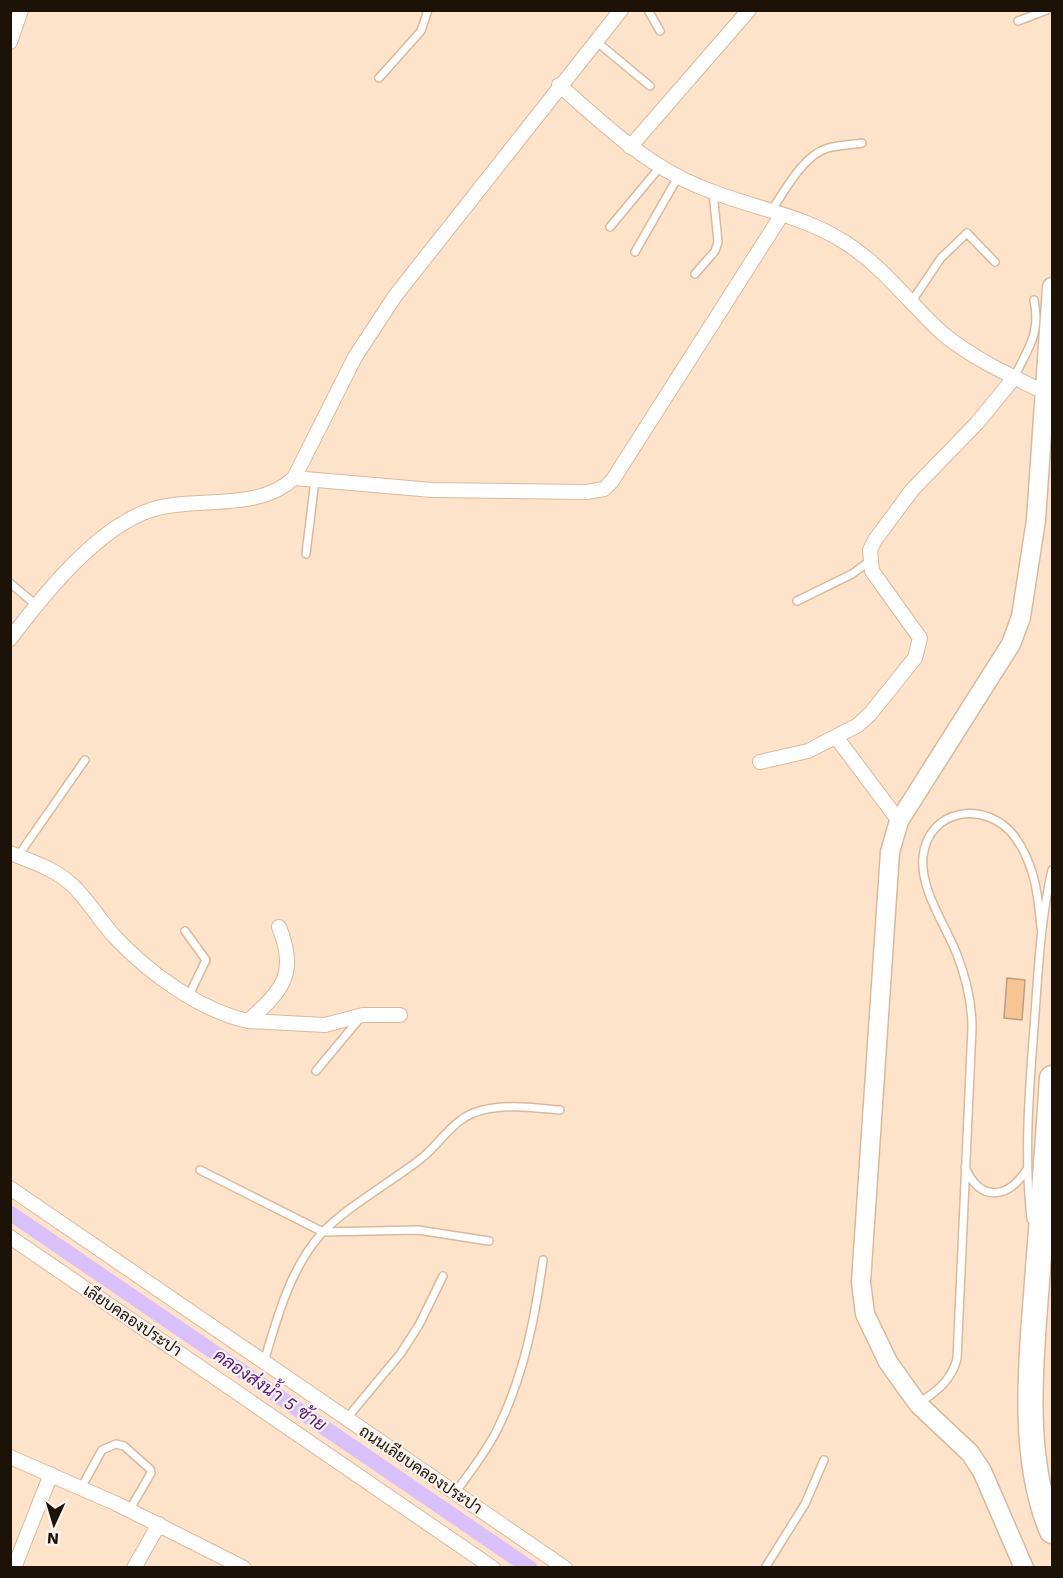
<svg xmlns="http://www.w3.org/2000/svg" width="1063" height="1578" font-family="'Work Sans',Sarabun,sans-serif">
  <style>
    .lines { fill: none; stroke-linecap: round; stroke-linejoin: round }
    .canal { stroke: #d9c0fb; stroke-width: 15 }
    .building { fill: #f6c495; stroke: #bd9d80; stroke-width: 1.5 }
    .service-casing { stroke: #dab99b; stroke-width: 10 }
    .minor-casing { stroke: #dab99b; stroke-width: 16 }
    .secondary-casing { stroke: #dab99b; stroke-width: 21 }
    .motorway-casing { stroke: #dab99b; stroke-width: 27 }
    .service { stroke: #fff; stroke-width: 7 }
    .minor { stroke: #fff; stroke-width: 14 }
    .secondary { stroke: #fff; stroke-width: 18 }
    .motorway { stroke: #fff; stroke-width: 24 }
    .labels { text-anchor: middle; stroke-width: 4.5; stroke-linejoin: round; paint-order: stroke }
    .street-label { font-size: 16px; fill: #1d1207; stroke: #fbf4ee }
    .water-label { font-size: 18px; font-style: italic; fill: #581a8a; stroke: #fbf4ee }
  </style>
  <rect width="100%" height="100%" fill="#fee3cb"/>
  <g class="lines">
    <!-- canal -->
    <path class="canal" d="M 10,1213 L 530,1568"/>
  </g>
  <!-- building -->
  <path class="building" d="M 1007,978 L 1025,980 L 1022,1020 L 1004,1018 Z"/>
  <g class="lines">
    <!-- service casing -->
    <g class="service-casing">
      <path id="service" d="M 648,10 L 660,31
        M 1018,21 L 1047,10
        M 597,42 L 650,86
        M 379,78 L 421,31 L 428,10
        M 771,211 C 785,191 803,155 828,148 C 839,145 851,145 862,143
        M 610,227 L 660,167
        M 635,252 L 678,177
        M 695,274 L 715,251 L 718,242 L 713,192
        M 912,301 L 941,258 L 967,233 L 995,262
        M 1014,378 C 1028,348 1041,334 1034,300
        M 306,554 L 315,480
        M 10,583 L 36,605
        M 797,601 L 852,574 L 871,560
        M 18,856 L 85,760
        M 185,931 L 206,960 L 189,995
        M 316,1071 L 361,1017
        M 965,1167 C 980,1202 1008,1200 1027,1169
        M 200,1170 L 323,1232 L 418,1230 L 489,1241
        M 1031,1219 C 1024,1155 1029,1092 1034,1028 C 1038,975 1040,922 1052,870
        M 264,1362 C 277,1318 290,1269 321,1234 C 347,1206 392,1182 423,1157 C 443,1140 455,1116 483,1110 C 508,1104 534,1108 560,1110
        M 919,1403 C 937,1391 951,1381 957,1359 L 972,1028 C 972,1001 966,977 956,952 C 944,923 920,889 923,857 C 928,807 988,800 1015,837 C 1035,865 1038,895 1041,928
        M 347,1418 L 401,1353 L 419,1325 L 443,1276
        M 81,1488 L 102,1450 L 116,1444 L 124,1446 L 150,1469 L 151,1473 L 130,1509
        M 455,1493 C 470,1472 487,1451 498,1428 C 524,1375 535,1318 543,1260
        M 765,1568 L 805,1504 L 824,1460"/>
    </g>
    <!-- minor casing -->
    <g class="minor-casing">
      <path id="minor" d="M 10,42 L 21,10
        M 559,85 C 603,123 644,164 698,186 C 746,207 802,214 846,243 C 886,269 908,302 942,333 C 972,358 1009,375 1044,392
        M 630,147 L 749,10
        M 294,478 L 432,490 L 587,492 L 604,489 L 612,481 L 781,216
        M 10,639 C 44,594 99,525 154,509 C 198,496 258,512 294,478 L 355,357 L 395,296 L 621,10
        M 836,737 L 899,821
        M 760,762 L 808,751 L 858,725 L 870,714 L 915,658 L 920,638 L 872,571 L 870,550 L 875,540 L 912,490 L 977,423 L 1014,378
        M 10,853 C 31,861 55,869 71,884 C 88,899 99,920 115,937 C 149,973 199,1010 248,1021 C 283,990 298,973 279,927
        M 248,1021 L 325,1025 L 363,1015 L 400,1015
        M 10,1188 L 565,1568
        M 10,1237 L 493,1568
        M 10,1457 L 117,1504 L 244,1568
        M 14,1568 L 51,1474
        M 134,1568 L 159,1524"/>
    </g>
    <!-- secondary casing -->
    <g class="secondary-casing">
      <path id="secondary" d="M 1024,1568 L 982,1471 L 970,1453 L 918,1404 L 888,1362 L 865,1314 L 861,1282 L 890,852 L 899,821 L 1011,644 L 1021,617 L 1036,520 L 1052,287"/>
    </g>
    <!-- motorway casing -->
    <g class="motorway-casing">
      <path id="motorway" d="M 1052,1078 C 1048,1142 1043,1205 1038,1269 C 1032,1351 1019,1453 1052,1531"/>
    </g>
    <!-- service -->
    <use href="#service" class="service"/>
    <!-- minor -->
    <use href="#minor" class="minor"/>
    <!-- secondary -->
    <use href="#secondary" class="secondary"/>
    <!-- motorway -->
    <use href="#motorway" class="motorway"/>
  </g>
  <g class="labels">
    <!-- street labels -->
    <g class="street-label">
      <text transform="translate(133 1320) rotate(34)" y="6">เลียบคลองประปา</text>
      <text transform="translate(421 1469) rotate(34)" y="6">ถนนเลียบคลองประปา</text>
    </g>
    <!-- water labels -->
    <g class="water-label">
      <text transform="translate(270 1390) rotate(34)" y="6">คลองส่งน้ำ 5 ซ้าย</text>
    </g>
  </g>
  <!-- border -->
  <rect width="1063" height="1578" fill="none" stroke="#1d1207" stroke-width="24"/>
  <!-- north arrow -->
  <g transform="translate(54 1524) rotate(184)" stroke="#fbf4ee" stroke-width="4.5" paint-order="stroke">
  <path d="M0-4.5L10 22L0 15L-10 22Z" fill="#1d1207"/>
  <text y="-9" font-size="16" font-weight="bold" text-anchor="middle" fill="#1d1207">N</text>
  </g>
</svg>
